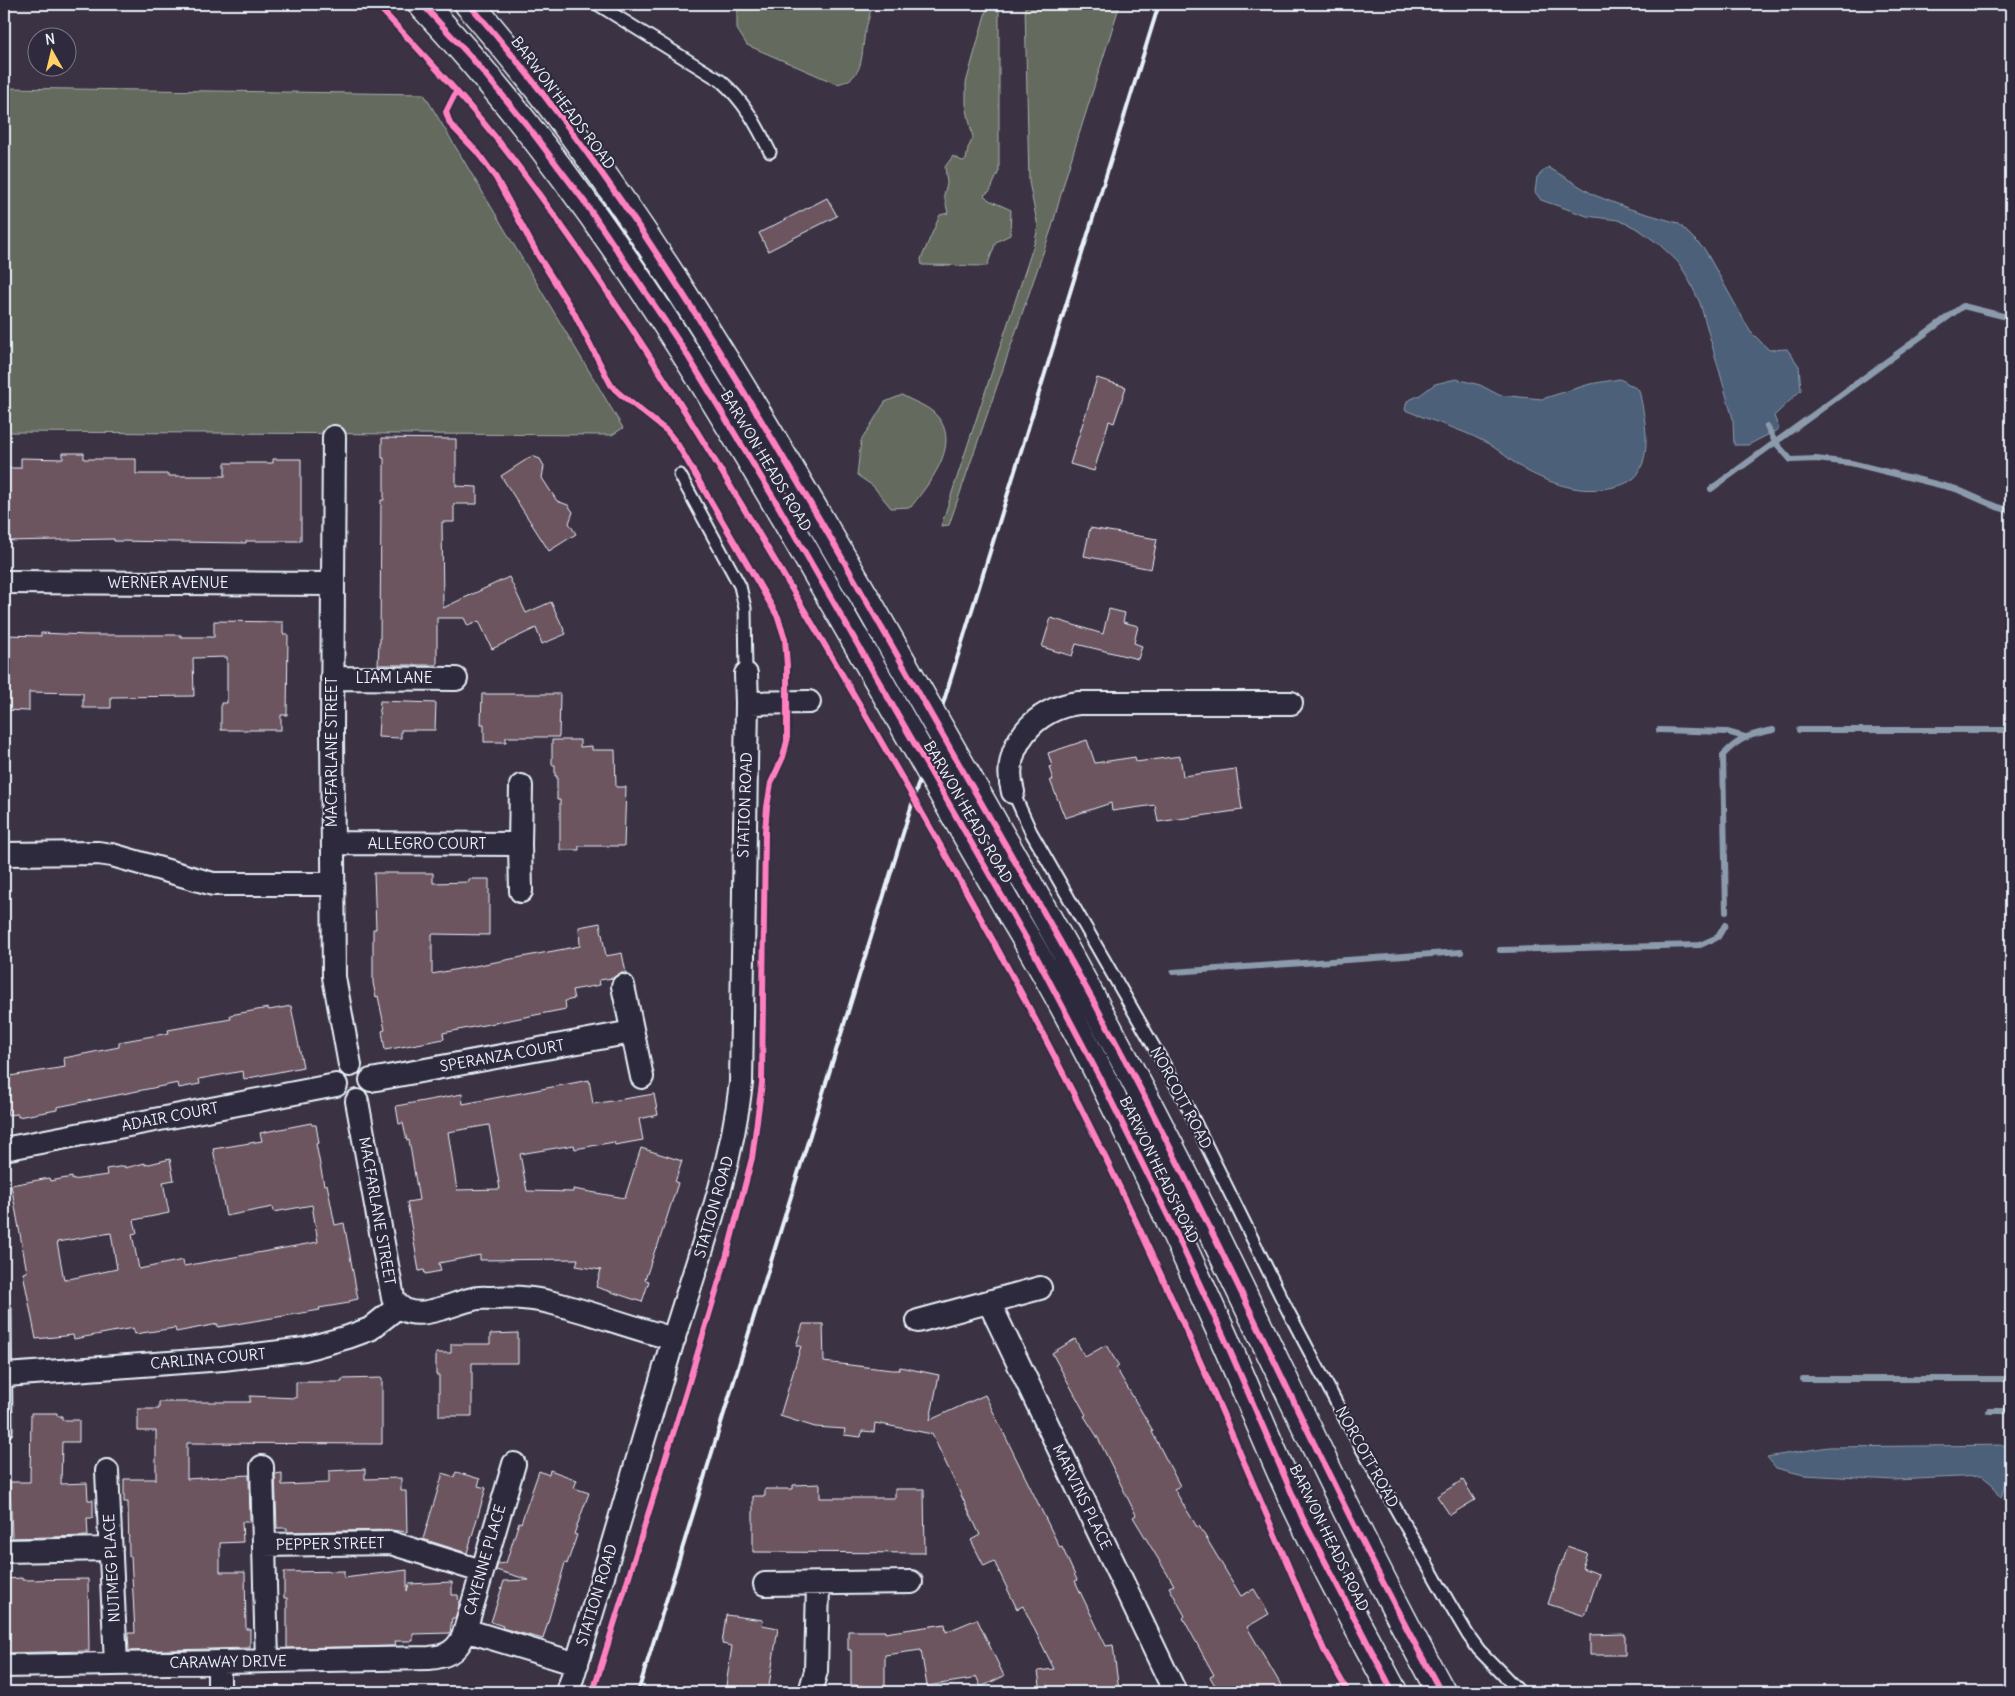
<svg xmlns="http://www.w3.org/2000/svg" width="2015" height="1696" font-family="Delius,sans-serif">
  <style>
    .green { fill: #656b5e; stroke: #a6aeab }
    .water { fill: #4e6179; stroke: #8c9bac }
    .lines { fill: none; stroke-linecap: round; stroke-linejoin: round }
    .stream { stroke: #8c9bac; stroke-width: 6 }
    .building { fill: #6d5561; stroke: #e8f1f8; fill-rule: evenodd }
    .lane-casing { stroke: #e8f1f8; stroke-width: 15 }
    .street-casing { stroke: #e8f1f8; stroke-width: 26 }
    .primary-casing { stroke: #e8f1f8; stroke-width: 31 }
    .lane { stroke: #2f2a3d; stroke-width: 11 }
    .street { stroke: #2f2a3d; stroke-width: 22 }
    .primary { stroke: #2f2a3d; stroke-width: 28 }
    .rail { stroke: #e8f1f8; stroke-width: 4 }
    .primary-bridge-casing { stroke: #e8f1f8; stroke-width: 31; stroke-linecap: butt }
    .primary-bridge { stroke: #2f2a3d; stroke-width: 28 }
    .cycleway-casing { stroke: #2f2a3d; stroke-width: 9 }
    .cycleway { stroke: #ff80c0; stroke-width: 6 }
    .labels { text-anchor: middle; stroke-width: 4.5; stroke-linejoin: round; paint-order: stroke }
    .street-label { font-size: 15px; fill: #e8f1f8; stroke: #2f2a3d }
  </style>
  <rect width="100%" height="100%" fill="#3b3344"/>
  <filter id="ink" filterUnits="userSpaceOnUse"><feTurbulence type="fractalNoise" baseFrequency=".02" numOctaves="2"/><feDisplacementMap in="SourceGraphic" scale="10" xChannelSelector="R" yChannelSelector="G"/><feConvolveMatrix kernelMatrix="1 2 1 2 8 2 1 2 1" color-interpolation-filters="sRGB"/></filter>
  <g filter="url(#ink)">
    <!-- green -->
    <path class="green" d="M 746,4 L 871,4 C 871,16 865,27 864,39 C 861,60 863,79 837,84 L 747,45 L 737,29 L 737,12 L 745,6 Z
      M 988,4 L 999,4 L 999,171 L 990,191 L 984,195 L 989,200 L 1011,210 L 1010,235 L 996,242 L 987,266 L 922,265 L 921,259 L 940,215 L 948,213 L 944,195 L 947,183 L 945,167 L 953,156 L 962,161 L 966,160 L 968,148 L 973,138 L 966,105 L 966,83 Z
      M 1025,4 L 1120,4 L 1066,176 L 1052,227 L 949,525 L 941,526 L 1035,241 L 1038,227 L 1029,182 Z
      M 4,88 L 424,94 L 623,428 L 612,435 L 4,432 Z
      M 902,395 C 912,401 925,405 933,412 C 965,441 930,482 911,507 L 891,508 L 873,486 L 857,475 L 861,441 L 885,402 Z"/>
    <!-- water -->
    <path class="water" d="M 1548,167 L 1594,195 L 1630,209 L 1678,223 L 1705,250 L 1750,331 L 1769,350 L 1787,349 L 1799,366 L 1801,390 L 1774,416 L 1779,429 L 1748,445 L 1734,445 L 1733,419 L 1700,303 L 1687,276 L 1678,262 L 1660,245 L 1638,229 L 1618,220 L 1587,216 L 1541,200 L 1535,192 L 1537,177 Z
      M 1456,379 L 1480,385 L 1499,395 L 1542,399 L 1590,384 L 1620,379 L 1639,390 C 1644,414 1652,448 1639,472 C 1631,488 1597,491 1580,489 C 1562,487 1542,479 1527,471 C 1511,462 1498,448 1483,441 C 1458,428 1431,421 1405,410 L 1407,401 L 1420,395 L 1435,384 Z
      M 2011,1445 L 2011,1483 L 2005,1484 L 2001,1498 L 1992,1484 L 1982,1476 L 1894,1480 L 1804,1475 L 1776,1468 L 1767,1457 L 1828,1447 Z"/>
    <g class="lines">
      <!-- stream -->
      <path class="stream" d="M 1767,426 L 1775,442 L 1791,460 L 1816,459 L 1851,463 L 1956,489 L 1997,507 L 2011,511
        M 1711,489 L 1963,306 L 2011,318
        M 1659,730 L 1727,732 L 1745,737
        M 1799,730 L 2011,730
        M 1726,912 L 1723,755 C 1739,738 1751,734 1773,730
        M 1500,950 L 1700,945 L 1718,937 L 1725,925
        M 1173,972 L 1461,952
        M 1803,1379 L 2011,1379
        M 1989,1411 L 2011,1411"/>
    </g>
    <!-- building -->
    <path class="building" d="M 827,198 L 837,216 L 768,251 L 759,233 Z
      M 1097,378 L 1126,387 L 1114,423 L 1109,421 L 1094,471 L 1070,464 Z
      M 382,438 L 456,439 L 456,486 L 477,487 L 477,504 L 454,504 L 454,522 L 442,522 L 443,608 L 509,577 L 526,613 L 551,602 L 566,634 L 542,644 L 536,628 L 492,649 L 479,621 L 468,626 L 464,618 L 437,618 L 437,665 L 378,665 L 379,643 L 380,643 L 381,500 L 384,500 L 384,458 L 382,458 Z
      M 63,453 L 84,453 L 84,459 L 136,459 L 136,474 L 169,474 L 169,476 L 225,476 L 225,463 L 273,463 L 273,459 L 301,459 L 301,541 L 246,541 L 246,543 L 114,541 L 114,539 L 4,541 L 4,468 L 21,468 L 21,458 L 63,459 Z
      M 532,456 L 540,459 L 544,466 L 542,478 L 557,501 L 568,505 L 573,512 L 569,523 L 576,534 L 549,551 L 501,476 Z
      M 1090,528 L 1157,539 L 1151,569 L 1084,556 Z
      M 1109,609 L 1125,613 L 1123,622 L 1138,626 L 1134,643 L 1142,646 L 1138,659 L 1076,644 L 1072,656 L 1042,647 L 1051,618 L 1103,634 Z
      M 214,621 L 283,622 L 283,634 L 288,634 L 287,715 L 281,715 L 281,730 L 221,730 L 221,703 L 227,703 L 227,657 L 193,658 L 194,696 L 111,697 L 111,708 L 83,708 L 83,693 L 29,692 L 29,711 L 4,710 L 4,635 L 41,636 L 41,633 L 86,635 L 181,635 L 181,637 L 214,637 Z
      M 482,694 L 560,694 L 559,737 L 506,737 L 506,742 L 484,742 L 484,724 L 481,724 Z
      M 380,701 L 436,703 L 435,730 L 401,730 L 401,738 L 378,737 Z
      M 552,740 L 580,740 L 580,747 L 592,746 L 592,750 L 615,750 L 616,787 L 626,787 L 624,846 L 579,846 L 579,850 L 560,850 L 560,800 L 557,800 L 557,776 L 555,776 L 555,765 L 552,765 Z
      M 1087,740 L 1095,763 L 1135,757 L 1136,762 L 1180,756 L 1183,776 L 1236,769 L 1242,810 L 1158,822 L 1155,805 L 1112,811 L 1111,803 L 1065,818 L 1050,780 L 1053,780 L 1049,767 L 1052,766 L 1048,753 Z
      M 374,873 L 433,873 L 433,883 L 469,882 L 469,879 L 489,879 L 489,935 L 432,934 L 432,974 L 580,946 L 579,927 L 600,923 L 606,956 L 622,953 L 626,973 L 620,973 L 613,978 L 599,980 L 600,985 L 572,990 L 574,999 L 565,1001 L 566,1009 L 443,1033 L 444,1039 L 385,1050 L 382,1031 L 385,1030 L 378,996 L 376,997 L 373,983 L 373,929 L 376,929 Z
      M 291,1006 L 303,1067 L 244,1079 L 243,1071 L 199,1079 L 200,1084 L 179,1088 L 178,1083 L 57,1107 L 57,1110 L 18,1117 L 18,1114 L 8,1115 L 4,1093 L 4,1077 L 65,1067 L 64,1058 L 119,1047 L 119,1042 L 169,1033 L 168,1030 L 231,1019 L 230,1015 L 268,1008 L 269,1010 Z
      M 589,1080 L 593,1104 L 654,1094 L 658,1115 L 639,1119 L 643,1140 L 615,1145 L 614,1142 L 575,1149 L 574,1145 L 520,1154 L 527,1191 L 573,1192 L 573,1189 L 625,1198 L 641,1148 L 682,1161 L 675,1182 L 678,1183 L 657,1248 L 656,1247 L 645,1280 L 649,1281 L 642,1302 L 596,1287 L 601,1270 L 576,1266 L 578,1259 L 480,1260 L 480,1255 L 439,1263 L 441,1271 L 425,1274 L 424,1270 L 419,1271 L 407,1202 L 419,1200 L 409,1140 L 407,1141 L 403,1123 L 399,1124 L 396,1106 L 462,1094 L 463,1104 ZM 489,1125 L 500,1189 L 457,1190 L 448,1132 Z
      M 311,1123 L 312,1125 L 316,1125 L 319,1143 L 316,1144 L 324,1185 L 327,1184 L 335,1225 L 344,1223 L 358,1299 L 349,1301 L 349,1303 L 319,1308 L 320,1310 L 218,1327 L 218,1324 L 176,1332 L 175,1328 L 135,1334 L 133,1328 L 74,1339 L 73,1335 L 36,1339 L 23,1273 L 27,1272 L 11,1185 L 49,1178 L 50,1181 L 72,1177 L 72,1180 L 107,1175 L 106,1169 L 125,1166 L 125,1168 L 145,1163 L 145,1165 L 170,1159 L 174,1180 L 163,1182 L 169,1213 L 134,1220 L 137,1233 L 132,1234 L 139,1269 L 183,1260 L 184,1266 L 318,1242 L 312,1205 L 274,1212 L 273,1207 L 226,1216 L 213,1149 L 262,1141 L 260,1133 ZM 111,1233 L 117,1269 L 64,1280 L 57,1242 Z
      M 803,1324 L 823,1324 L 824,1362 L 892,1370 L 899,1370 L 900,1367 L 939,1375 L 930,1420 L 985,1395 L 1060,1548 L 1062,1547 L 1077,1580 L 1075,1581 L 1106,1646 L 1113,1645 L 1119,1691 L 1041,1692 L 1038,1671 L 1054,1669 L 1023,1606 L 1017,1609 L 994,1561 L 984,1566 L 971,1540 L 980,1535 L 932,1434 L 875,1423 L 874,1432 L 862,1431 L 861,1437 L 844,1435 L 845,1429 L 815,1427 L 780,1416 L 801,1346 L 796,1346 Z
      M 518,1333 L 518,1363 L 472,1363 L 472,1416 L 439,1416 L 439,1375 L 436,1375 L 436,1353 L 451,1353 L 451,1344 L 490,1344 L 490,1334 Z
      M 1075,1339 L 1085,1357 L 1106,1345 L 1119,1366 L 1116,1368 L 1153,1431 L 1152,1432 L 1180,1486 L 1174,1489 L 1197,1527 L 1199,1526 L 1241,1596 L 1254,1589 L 1269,1614 L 1247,1627 L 1285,1692 L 1219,1692 L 1210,1677 L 1214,1675 L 1183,1618 L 1185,1616 L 1169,1587 L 1174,1585 L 1133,1517 L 1136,1515 L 1098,1438 L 1084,1416 L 1086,1415 L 1052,1353 Z
      M 382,1378 L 382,1444 L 187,1443 L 187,1479 L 249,1475 L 250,1522 L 242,1522 L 243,1542 L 220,1543 L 220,1572 L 245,1572 L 246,1629 L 250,1629 L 250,1648 L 129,1651 L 128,1633 L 135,1633 L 131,1556 L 129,1556 L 128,1502 L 124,1502 L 124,1479 L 156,1479 L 156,1431 L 138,1431 L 138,1409 L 159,1409 L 159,1402 L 250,1402 L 250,1396 L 296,1398 L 296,1382 L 342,1382 L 342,1379 Z
      M 31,1413 L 57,1413 L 57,1416 L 62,1416 L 62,1420 L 79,1420 L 79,1442 L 62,1442 L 61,1484 L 87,1483 L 88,1500 L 93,1500 L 93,1518 L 87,1518 L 88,1536 L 12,1538 L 10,1482 L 30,1482 Z
      M 365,1469 L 365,1479 L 401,1478 L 401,1491 L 406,1491 L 407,1532 L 391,1530 L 287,1532 L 287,1528 L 277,1528 L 275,1474 L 282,1473 L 282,1485 L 329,1483 L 329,1471 Z
      M 550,1470 L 577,1480 L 574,1488 L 589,1493 L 574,1534 L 577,1535 L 567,1564 L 565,1563 L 543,1639 L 502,1628 L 503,1626 L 491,1622 L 504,1581 L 529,1580 L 496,1570 L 498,1564 L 506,1563 L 519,1522 L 521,1523 L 539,1471 L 549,1475 Z
      M 456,1472 L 480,1479 L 478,1486 L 486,1488 L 467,1553 L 423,1539 L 443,1473 L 454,1477 Z
      M 1463,1480 L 1475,1500 L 1450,1515 L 1437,1496 Z
      M 820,1484 L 820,1498 L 895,1498 L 895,1489 L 924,1489 L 925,1553 L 753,1552 L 753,1496 L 765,1496 L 765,1489 L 793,1489 L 793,1485 Z
      M 1567,1546 L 1587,1553 L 1582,1568 L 1599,1574 L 1585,1616 L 1548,1604 Z
      M 407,1570 L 407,1591 L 409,1584 L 452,1582 L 452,1595 L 458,1595 L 459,1606 L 455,1618 L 452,1618 L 450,1633 L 413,1634 L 413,1641 L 395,1641 L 396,1646 L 287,1648 L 287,1598 L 284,1598 L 284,1572 L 344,1571 L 344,1578 Z
      M 22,1578 L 22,1580 L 88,1579 L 89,1651 L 4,1653 L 4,1579 Z
      M 726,1615 L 763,1620 L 762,1625 L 778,1628 L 768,1692 L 725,1692 L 732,1646 L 722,1644 Z
      M 977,1619 L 1004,1676 L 981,1687 L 976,1676 L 972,1679 L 927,1686 L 921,1650 L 885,1655 L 885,1692 L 863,1692 L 863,1686 L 851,1685 L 851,1650 L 848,1650 L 848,1631 L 885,1631 L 885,1633 L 945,1624 L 946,1632 Z
      M 1625,1634 L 1625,1655 L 1590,1655 L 1590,1635 Z"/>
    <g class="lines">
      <!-- lane casing -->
      <g class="lane-casing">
        <path id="lane" d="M 597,4 L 721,81 C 744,101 757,125 770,152
          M 680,475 L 740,586 L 745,608 L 746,674
          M 1013,792 L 1031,832 L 1181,1094 L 1288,1311 L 1345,1419 L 1448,1601 L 1468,1635 L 1479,1650 L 1520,1692
          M 5,1309 L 6,1431"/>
      </g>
      <!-- street casing -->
      <g class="street-casing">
        <path id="street" d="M 334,437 L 332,731 L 334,977 L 350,1065
          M 4,582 L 333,584
          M 746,674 L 747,703
          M 332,678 L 456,679
          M 1013,792 C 1000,747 1036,707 1079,703 L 1291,703
          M 333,843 L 520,844 L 521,891
          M 520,844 L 521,786
          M 4,854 L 98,853 L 112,855 L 213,884 L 333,884
          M 623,986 L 642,1077
          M 371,1080 L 632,1032
          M 357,1101 L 393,1298 C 408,1328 449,1304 473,1299 C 479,1297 486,1298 492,1298 C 511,1297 534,1298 553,1303 C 593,1313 633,1328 674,1339
          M 4,1149 L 336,1085
          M 989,1302 L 1175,1692
          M 918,1321 L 1040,1288
          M 6,1375 L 223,1359 L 305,1349 L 348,1337 L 370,1329 L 399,1306
          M 262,1467 L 267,1661
          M 107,1471 L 116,1664
          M 264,1545 L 391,1543 L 481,1571
          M 4,1551 L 111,1549
          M 765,1584 L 911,1582
          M 465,1630 L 577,1664
          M 4,1666 L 429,1658 C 445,1657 456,1652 463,1637 L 514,1464
          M 219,1692 L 219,1663
          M 568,1692 C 604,1575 638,1457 673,1340 C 699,1255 731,1172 741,1083 L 747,703 L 809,702
          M 810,1692 L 816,1671 L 818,1584"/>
      </g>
      <!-- primary casing -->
      <g class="primary-casing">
        <path id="primary" d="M 422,4 C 598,192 727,416 855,639
          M 469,4 C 627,185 746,393 867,601
          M 1027,882 C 1088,989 1146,1098 1201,1209 C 1281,1370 1354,1534 1441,1692
          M 1014,918 C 1094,1051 1159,1195 1223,1336 C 1250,1397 1274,1460 1303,1519 C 1331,1578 1363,1635 1393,1692"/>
      </g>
      <!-- lane -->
      <use href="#lane" class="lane"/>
      <!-- street -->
      <use href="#street" class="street"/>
      <!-- primary -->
      <use href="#primary" class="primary"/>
      <!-- rail -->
      <path class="rail" d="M 638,1692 L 1159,4"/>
      <!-- primary-bridge casing -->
      <g class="primary-bridge-casing">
        <path id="primary-bridge" d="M 867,601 L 1027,882
          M 855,639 L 1014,918"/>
      </g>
      <!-- primary-bridge -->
      <use href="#primary-bridge" class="primary-bridge"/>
      <!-- cycleway casing -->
      <g class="cycleway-casing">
        <path id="cycleway" d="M 376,4 C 426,57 477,111 521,170 C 627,311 717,462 806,613 C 918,803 1028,995 1123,1194 C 1195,1344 1259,1497 1324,1650 L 1348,1692
          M 422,4 L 471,57 L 526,124 L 584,201 L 683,348 L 776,502 L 1035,954 L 1099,1076 L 1169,1218 L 1224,1337 L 1303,1519 L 1393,1692
          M 469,4 C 616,172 729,364 841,556 C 883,630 925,704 967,778 C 1022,874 1078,970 1130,1069 C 1238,1275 1329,1488 1441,1692
          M 456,92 L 446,112 L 450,124 L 478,153 L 496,178 L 539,257 L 573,311 L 611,385 L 620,394 L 667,431 L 678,445 L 778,617 L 785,639 L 787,666 L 787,741 L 783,757 L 771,783 L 767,807 L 765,831 L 762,1083 L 752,1158 L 726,1258 L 686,1392 L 593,1692"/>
      </g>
      <!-- cycleway -->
      <use href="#cycleway" class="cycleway"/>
    </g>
  </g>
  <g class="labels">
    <!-- street labels -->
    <g class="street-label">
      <text transform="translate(563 103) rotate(53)" y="5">BARWON HEADS ROAD</text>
      <text transform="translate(766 461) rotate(59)" y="5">BARWON HEADS ROAD</text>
      <text x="168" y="588">WERNER AVENUE</text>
      <text x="394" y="683">LIAM LANE</text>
      <text transform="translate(332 752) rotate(-90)" y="5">MACFARLANE STREET</text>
      <text transform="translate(745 805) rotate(-88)" y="5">STATION ROAD</text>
      <text transform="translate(968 812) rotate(60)" y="5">BARWON HEADS ROAD</text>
      <text x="427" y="849">ALLEGRO COURT</text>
      <text transform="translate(502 1056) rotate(-10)" y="5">SPERANZA COURT</text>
      <text transform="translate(1181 1098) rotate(62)" y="5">NORCOTT ROAD</text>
      <text transform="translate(170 1117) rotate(-11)" y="5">ADAIR COURT</text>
      <text transform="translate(1159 1170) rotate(64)" y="5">BARWON HEADS ROAD</text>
      <text transform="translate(714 1207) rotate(-74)" y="5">STATION ROAD</text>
      <text transform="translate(377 1211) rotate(80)" y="5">MACFARLANE STREET</text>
      <text transform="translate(208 1359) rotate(-5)" y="5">CARLINA COURT</text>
      <text transform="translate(1367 1457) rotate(61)" y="5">NORCOTT ROAD</text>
      <text transform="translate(1082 1497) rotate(64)" y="5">MARVINS PLACE</text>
      <text transform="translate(1329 1538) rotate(64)" y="5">BARWON HEADS ROAD</text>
      <text transform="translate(330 1544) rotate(-1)" y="5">PEPPER STREET</text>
      <text transform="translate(485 1560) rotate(-74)" y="5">CAYENNE PLACE</text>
      <text transform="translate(112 1568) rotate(-93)" y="5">NUTMEG PLACE</text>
      <text transform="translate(597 1595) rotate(-73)" y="5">STATION ROAD</text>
      <text transform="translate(228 1662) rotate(-1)" y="5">CARAWAY DRIVE</text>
    </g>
  </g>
  <!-- margin -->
  <rect width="2015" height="1696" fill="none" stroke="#2f2a3d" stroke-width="20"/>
  <rect x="10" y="10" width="1995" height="1676" fill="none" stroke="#e8f1f8" stroke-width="2" filter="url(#ink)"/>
  <!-- north arrow -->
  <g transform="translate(52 52) rotate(352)"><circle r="24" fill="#2f2a3d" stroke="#797a88"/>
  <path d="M0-4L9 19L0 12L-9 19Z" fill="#ffd166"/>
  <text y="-8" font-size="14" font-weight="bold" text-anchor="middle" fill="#e8f1f8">N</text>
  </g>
</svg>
